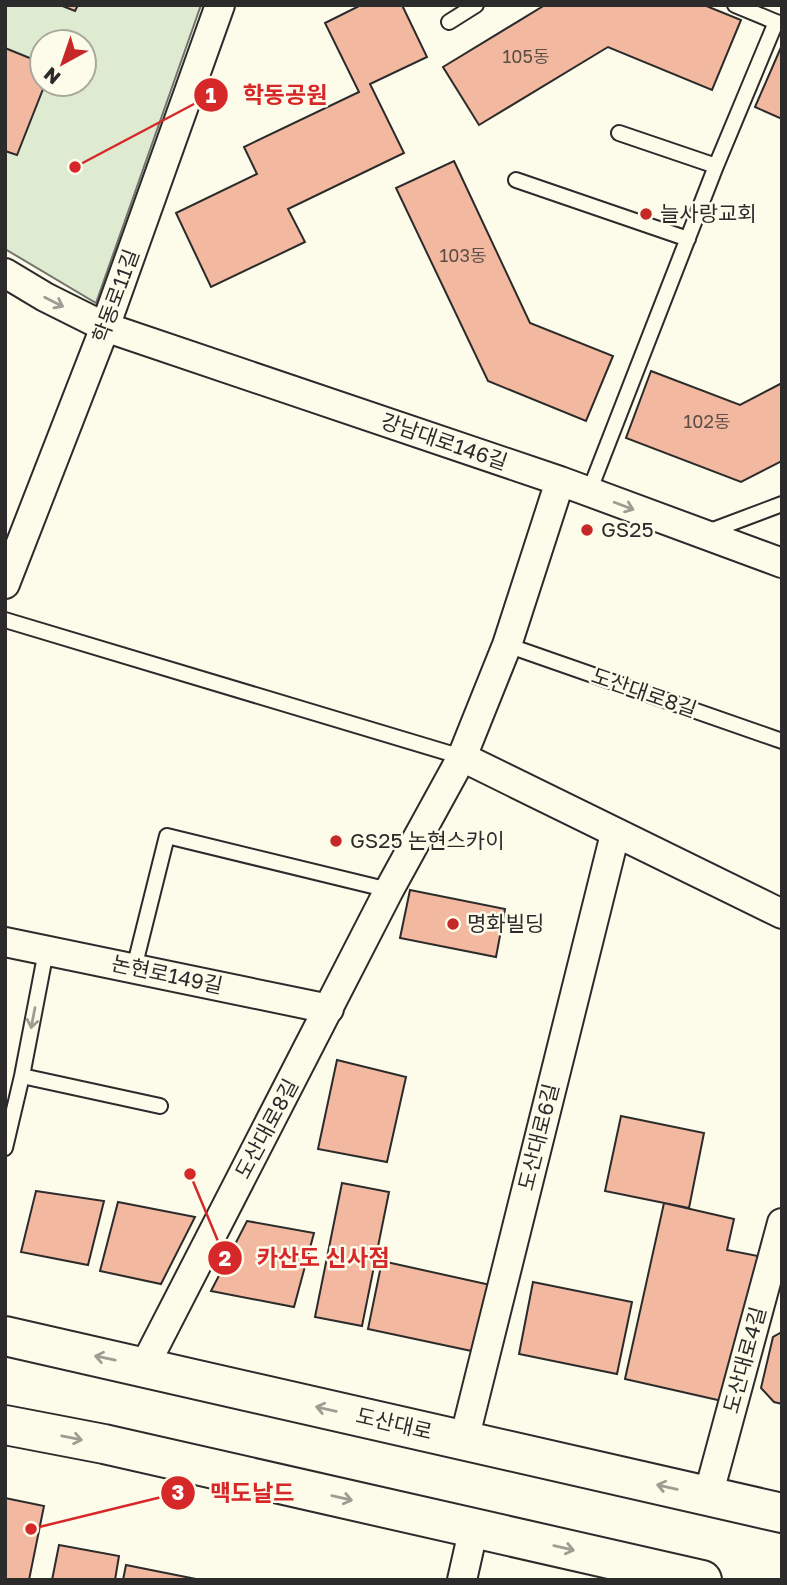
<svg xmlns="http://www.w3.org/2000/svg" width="787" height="1585" font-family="'Golos Text','Noto Sans KR',sans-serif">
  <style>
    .green { fill: #deebd1; stroke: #74746e; stroke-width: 2; fill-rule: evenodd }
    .building { fill: #f2b8a0; stroke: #2b2b2b; stroke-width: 2 }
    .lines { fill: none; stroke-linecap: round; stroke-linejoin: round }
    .lane-casing { stroke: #2b2b2b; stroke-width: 18 }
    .street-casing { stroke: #2b2b2b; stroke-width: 32 }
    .secondary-casing { stroke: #2b2b2b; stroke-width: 42 }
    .lane { stroke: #fdfbea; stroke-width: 14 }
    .street { stroke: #fdfbea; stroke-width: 28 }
    .secondary { stroke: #fdfbea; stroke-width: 38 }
    .oneway { stroke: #9e9d94 }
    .poi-dot { fill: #c62828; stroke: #fdfbea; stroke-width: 2.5 }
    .labels { text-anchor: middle; stroke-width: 5; stroke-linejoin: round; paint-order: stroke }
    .number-label { font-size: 18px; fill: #5d4e48 }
    .poi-label { font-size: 21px; fill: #2b2b2b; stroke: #fdfbea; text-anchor: start }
    .street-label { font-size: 21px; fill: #2b2b2b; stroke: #fdfbea }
    .leader { fill: none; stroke: #d62828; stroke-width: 2.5 }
    .callout-dot { fill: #d62828; stroke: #fdfbea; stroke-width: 2.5 }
    .mark-label { font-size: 21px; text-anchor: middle; font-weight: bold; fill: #fff }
    .callout-label { font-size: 23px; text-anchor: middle; font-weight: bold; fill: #d62828; stroke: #fdfbea; stroke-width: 5; stroke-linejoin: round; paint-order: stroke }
  </style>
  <rect width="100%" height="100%" fill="#fdfbea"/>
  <!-- green -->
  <path class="green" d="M 5,5 L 201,5 L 96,303 L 5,249 ZM 42,42 L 84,42 L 84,84 L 42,84 Z"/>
  <!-- building -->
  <path class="building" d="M 60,5 L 78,5 L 75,11 Z
    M 361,5 L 402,5 L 427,57 L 370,84 L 404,153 L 288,209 L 305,242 L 211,287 L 176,213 L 257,174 L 244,147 L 359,92 L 325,23 Z
    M 545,5 L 704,5 L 741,20 L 712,90 L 608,47 L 479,125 L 443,67 Z
    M 782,45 L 782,119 L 755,107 Z
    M 5,48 L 42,63 L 42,84 L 45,84 L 17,155 L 5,151 Z
    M 454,161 L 530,323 L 613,356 L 586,421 L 488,381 L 396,188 Z
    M 651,371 L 740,405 L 782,383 L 782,461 L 741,482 L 626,438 Z
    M 410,890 L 505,909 L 496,957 L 400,938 Z
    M 337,1060 L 406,1077 L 387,1162 L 318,1149 Z
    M 621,1116 L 704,1133 L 689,1208 L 605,1191 Z
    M 342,1183 L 389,1192 L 362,1326 L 315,1317 Z
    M 36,1191 L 104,1201 L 88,1265 L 21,1252 Z
    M 118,1202 L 195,1217 L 161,1284 L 100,1271 Z
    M 664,1203 L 734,1219 L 727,1250 L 763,1257 L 731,1403 L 625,1379 Z
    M 247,1221 L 314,1233 L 294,1307 L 211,1291 Z
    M 382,1261 L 495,1286 L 481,1353 L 368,1329 Z
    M 533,1282 L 632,1302 L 617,1374 L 519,1354 Z
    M 782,1332 L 782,1404 L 774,1402 L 761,1388 L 773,1337 Z
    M 5,1498 L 44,1506 L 29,1580 L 5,1580 Z
    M 59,1545 L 119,1556 L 115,1580 L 52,1580 Z
    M 126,1565 L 201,1580 L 123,1580 Z"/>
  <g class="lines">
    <!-- lane casing -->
    <g class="lane-casing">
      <path id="lane" d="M 735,5 L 776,22
        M 449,22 L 476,5
        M 716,166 L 776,22 L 782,24
        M 516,180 L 688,239
        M 589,492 L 716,166 L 619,133
        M 705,533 L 782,504
        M 5,620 L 462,757
        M 507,645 L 782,741
        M 134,968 L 167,836 L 389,890
        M 22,1076 L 160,1106
        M 5,1148 L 22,1076 L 46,951"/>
    </g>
    <!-- street casing -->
    <g class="street-casing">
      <path id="street" d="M 5,273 L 45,297 L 105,327 L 560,481 L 782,563
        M 5,584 L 105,327 L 220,5
        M 462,757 L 782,914
        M 5,942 L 329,1009
        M 144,1367 L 389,890 L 462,757 L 507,645 L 560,481
        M 464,1440 L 615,834
        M 708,1496 L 782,1223
        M 462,1580 L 474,1527"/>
    </g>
    <!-- secondary casing -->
    <g class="secondary-casing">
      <path id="secondary" d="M 5,1336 L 782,1513
        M 5,1425 L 104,1444 L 702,1580"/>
    </g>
    <!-- lane -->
    <use href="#lane" class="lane"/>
    <!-- street -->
    <use href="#street" class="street"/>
    <!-- secondary -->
    <use href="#secondary" class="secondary"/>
  </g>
  <!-- one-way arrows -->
  <defs><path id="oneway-shaft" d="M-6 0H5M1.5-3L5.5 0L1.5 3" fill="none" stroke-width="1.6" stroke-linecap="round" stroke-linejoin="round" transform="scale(1.75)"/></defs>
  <g class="oneway">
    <use href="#oneway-shaft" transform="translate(54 302) rotate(27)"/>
    <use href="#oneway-shaft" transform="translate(624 506) rotate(21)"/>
    <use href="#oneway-shaft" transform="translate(33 1018) rotate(101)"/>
    <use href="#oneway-shaft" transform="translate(105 1358) rotate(-168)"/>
    <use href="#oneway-shaft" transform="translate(326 1409) rotate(-167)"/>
    <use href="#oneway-shaft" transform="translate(72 1438) rotate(11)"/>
    <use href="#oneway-shaft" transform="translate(667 1487) rotate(-167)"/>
    <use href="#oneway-shaft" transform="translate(342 1498) rotate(13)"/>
    <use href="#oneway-shaft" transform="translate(564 1548) rotate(13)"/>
  </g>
  <!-- markers -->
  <g class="poi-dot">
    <circle cx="646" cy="214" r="7"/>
    <circle cx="587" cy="530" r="7"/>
    <circle cx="336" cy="841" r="7"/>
    <circle cx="453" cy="924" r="7"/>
  </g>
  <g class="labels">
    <!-- number labels -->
    <g class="number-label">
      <text x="526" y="63">105동</text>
      <text x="463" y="262">103동</text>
      <text x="707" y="428">102동</text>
    </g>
    <!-- poi labels -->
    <g class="poi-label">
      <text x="660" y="221">늘사랑교회</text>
      <text x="601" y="537">GS25</text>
      <text x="350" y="848">GS25 논현스카이</text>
      <text x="467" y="931">명화빌딩</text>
    </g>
    <!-- street labels -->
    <g class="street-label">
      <text transform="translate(116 296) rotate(-70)" y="7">학동로11길</text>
      <text transform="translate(444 442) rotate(19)" y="7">강남대로146길</text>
      <text transform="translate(644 693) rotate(19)" y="7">도산대로8길</text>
      <text transform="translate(167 975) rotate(12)" y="7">논현로149길</text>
      <text transform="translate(267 1129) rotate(-62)" y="7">도산대로8길</text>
      <text transform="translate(539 1137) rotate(-76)" y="7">도산대로6길</text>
      <text transform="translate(745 1360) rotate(-75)" y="7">도산대로4길</text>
      <text transform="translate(394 1424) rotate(13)" y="7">도산대로</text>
    </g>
  </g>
  <!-- callouts -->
  <path class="leader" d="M75 167L211 95M190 1174L225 1258M31 1529L178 1493"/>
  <g class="callout-dot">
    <circle cx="75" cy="167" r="7"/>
    <circle cx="190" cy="1174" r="7"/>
    <circle cx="31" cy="1529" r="7"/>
    <circle cx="211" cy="95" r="18"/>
    <circle cx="225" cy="1258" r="18"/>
    <circle cx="178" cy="1493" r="18"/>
  </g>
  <g class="mark-label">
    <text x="211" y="103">1</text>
    <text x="225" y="1266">2</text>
    <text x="178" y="1500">3</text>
  </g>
  <g class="callout-label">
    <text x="285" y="103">학동공원</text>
    <text x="323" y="1266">카산도 신사점</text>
    <text x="252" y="1501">맥도날드</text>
  </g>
  <!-- border -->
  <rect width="787" height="1585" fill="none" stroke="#2b2b2b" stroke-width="14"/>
  <!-- north arrow -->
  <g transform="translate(63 63) rotate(220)"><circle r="33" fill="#fdfbea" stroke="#a9a89e" stroke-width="2"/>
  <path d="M0-5L12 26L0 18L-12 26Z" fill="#c62828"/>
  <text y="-10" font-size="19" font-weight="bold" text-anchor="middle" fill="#2b2b2b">N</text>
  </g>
</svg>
